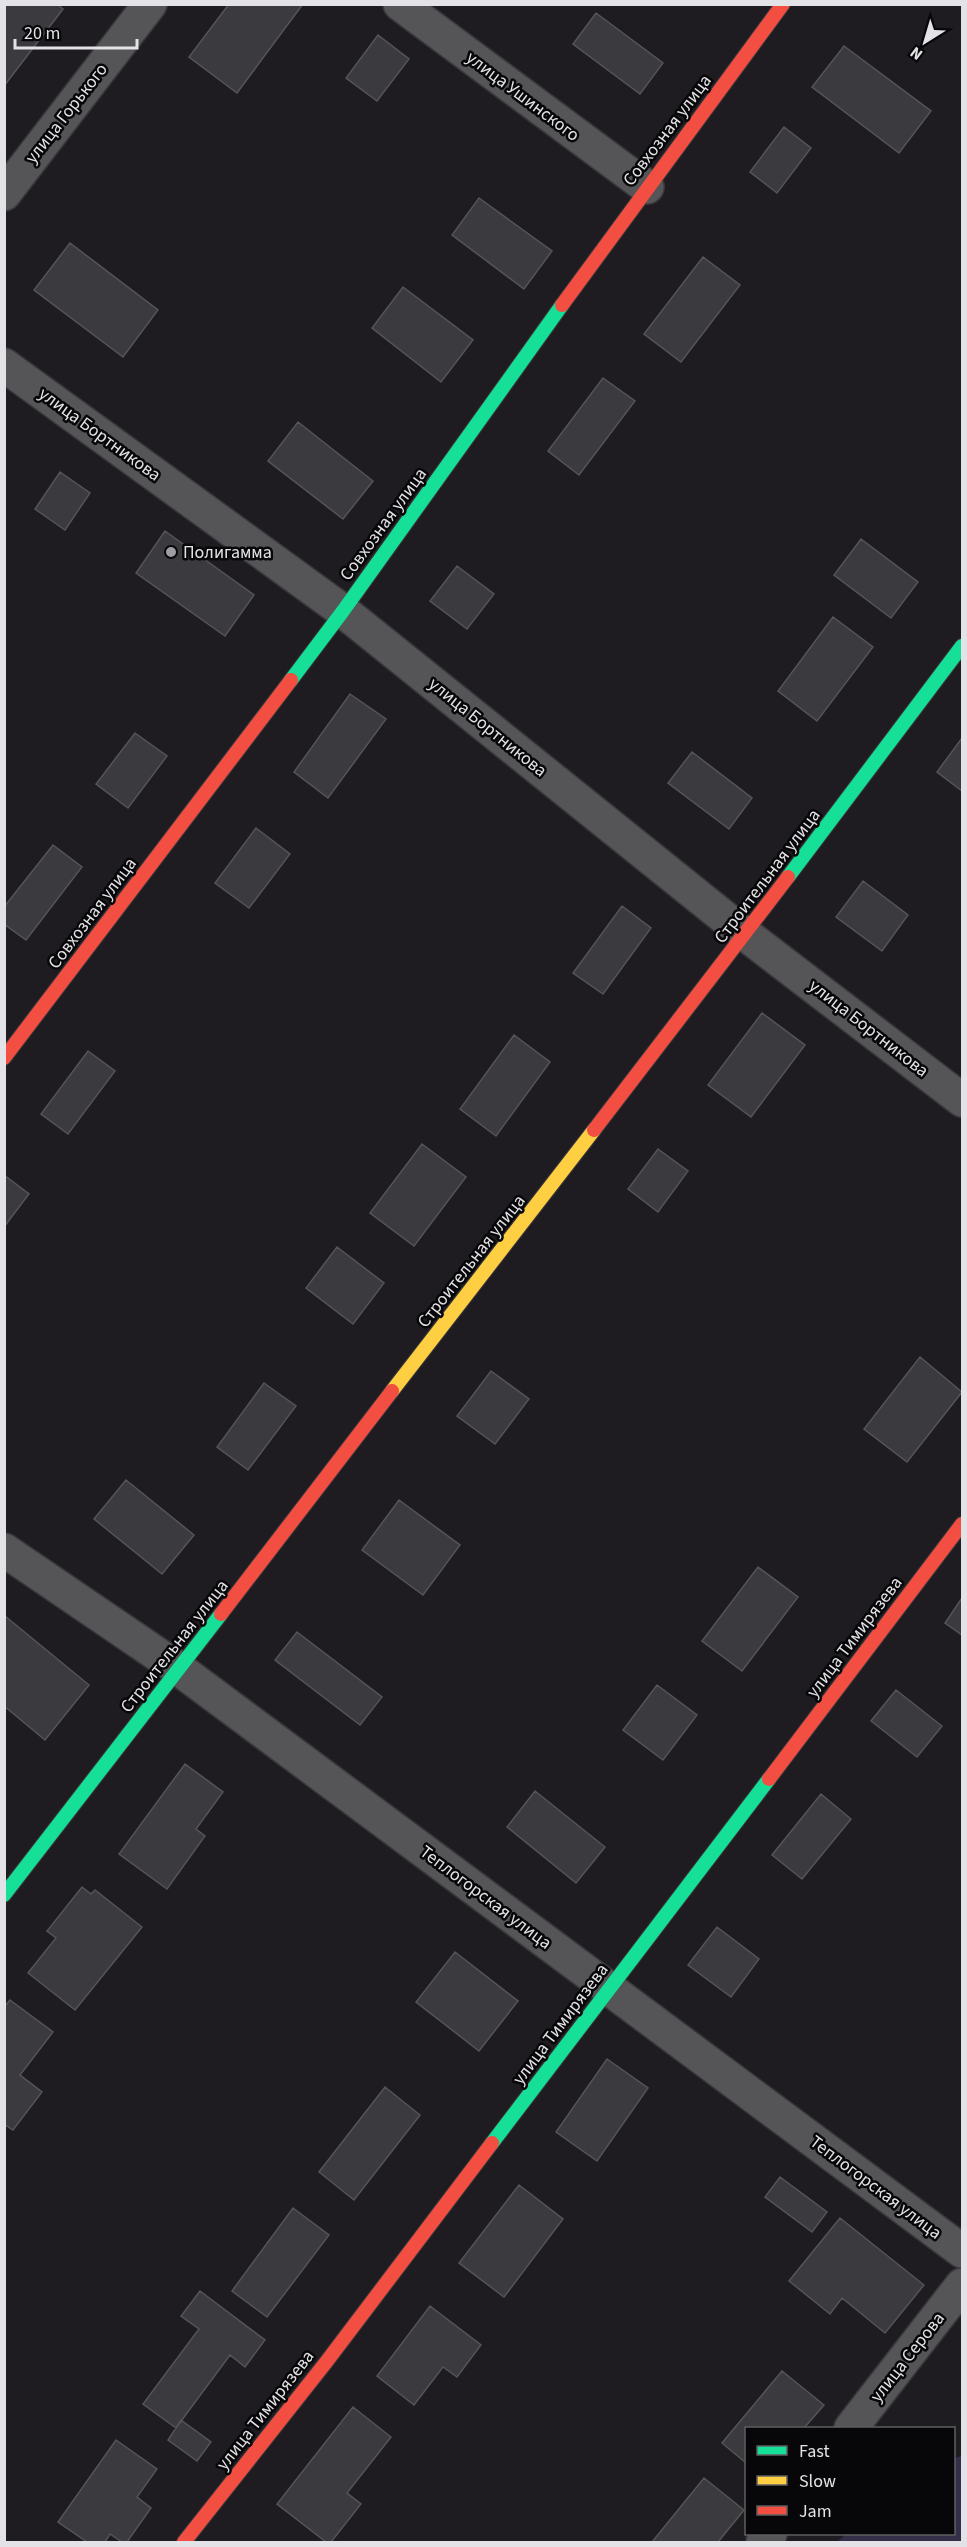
<svg xmlns="http://www.w3.org/2000/svg" width="967" height="2547" font-family="'Source Sans 3',sans-serif">
  <style>
    .green { fill: #342e48 }
    .building { fill: #3b3a3e; stroke: #555457; stroke-width: 1.5 }
    .lines { fill: none; stroke-linecap: round; stroke-linejoin: round }
    .street-casing { stroke: #38373a; stroke-width: 36 }
    .fast-casing { stroke: #38373a; stroke-width: 16 }
    .slow-casing { stroke: #38373a; stroke-width: 16 }
    .jam-casing { stroke: #38373a; stroke-width: 16 }
    .street { stroke: #555457; stroke-width: 33 }
    .fast { stroke: #16e098; stroke-width: 14 }
    .slow { stroke: #ffcf43; stroke-width: 14 }
    .jam { stroke: #f24e42; stroke-width: 14 }
    .poi-dot { fill: #9e9da1; stroke: #070709; stroke-width: 2 }
    .labels { text-anchor: middle; stroke-width: 5; stroke-linejoin: round; paint-order: stroke }
    .street-label { font-size: 18px; fill: #e3e2e6; stroke: #070709 }
    .poi-label { font-size: 18px; fill: #e3e2e6; stroke: #070709; text-anchor: start }
  </style>
  <rect width="100%" height="100%" fill="#1e1c21"/>
  <!-- green -->
  <path class="green" d="M 962,2456 L 962,2542 L 837,2542 L 846,2534 L 954,2534 L 954,2458 Z"/>
  <!-- building -->
  <path class="building" d="M 7,4 L 57,4 L 63,9 L 4,86 L 4,7 Z
    M 229,4 L 303,4 L 237,93 L 189,57 Z
    M 596,13 L 663,63 L 640,94 L 573,44 Z
    M 378,35 L 409,59 L 377,101 L 346,78 Z
    M 844,46 L 931,111 L 899,153 L 812,87 Z
    M 784,127 L 811,148 L 777,193 L 750,172 Z
    M 479,198 L 552,251 L 524,289 L 452,235 Z
    M 70,243 L 158,310 L 123,357 L 34,290 Z
    M 703,257 L 740,285 L 681,362 L 644,334 Z
    M 403,287 L 473,340 L 441,382 L 372,328 Z
    M 603,378 L 635,401 L 579,475 L 548,451 Z
    M 298,422 L 373,481 L 343,519 L 268,461 Z
    M 60,472 L 90,493 L 65,530 L 35,509 Z
    M 165,531 L 254,595 L 225,636 L 136,573 Z
    M 861,539 L 918,582 L 891,618 L 834,575 Z
    M 457,566 L 494,594 L 467,629 L 430,601 Z
    M 833,617 L 873,647 L 817,721 L 778,691 Z
    M 350,694 L 386,719 L 328,798 L 294,772 Z
    M 135,733 L 167,756 L 128,808 L 96,784 Z
    M 962,738 L 962,791 L 937,772 Z
    M 692,752 L 752,798 L 729,829 L 668,783 Z
    M 256,828 L 290,854 L 249,908 L 215,883 Z
    M 53,845 L 82,867 L 26,940 L 4,924 L 4,907 Z
    M 863,881 L 908,915 L 882,951 L 836,917 Z
    M 622,906 L 651,928 L 603,994 L 573,973 Z
    M 762,1013 L 805,1045 L 751,1117 L 708,1085 Z
    M 514,1035 L 550,1062 L 496,1136 L 460,1109 Z
    M 88,1051 L 115,1071 L 68,1134 L 41,1114 Z
    M 422,1144 L 466,1177 L 414,1246 L 370,1213 Z
    M 658,1149 L 688,1171 L 658,1212 L 628,1189 Z
    M 4,1175 L 29,1194 L 4,1227 Z
    M 337,1247 L 384,1283 L 353,1324 L 306,1288 Z
    M 920,1357 L 962,1392 L 907,1462 L 864,1429 Z
    M 491,1371 L 529,1399 L 495,1444 L 457,1416 Z
    M 264,1383 L 296,1406 L 248,1470 L 217,1447 Z
    M 126,1480 L 194,1535 L 162,1574 L 94,1519 Z
    M 399,1500 L 460,1545 L 423,1595 L 362,1550 Z
    M 758,1567 L 798,1597 L 742,1671 L 702,1641 Z
    M 962,1598 L 962,1635 L 945,1623 Z
    M 5,1616 L 89,1685 L 45,1740 L 4,1706 Z
    M 297,1632 L 382,1697 L 360,1725 L 275,1660 Z
    M 657,1685 L 697,1715 L 663,1760 L 623,1730 Z
    M 896,1690 L 942,1726 L 917,1757 L 871,1721 Z
    M 185,1764 L 223,1792 L 196,1829 L 205,1836 L 167,1889 L 119,1854 Z
    M 535,1791 L 605,1847 L 576,1883 L 507,1827 Z
    M 821,1794 L 851,1819 L 802,1879 L 772,1855 Z
    M 82,1887 L 91,1894 L 95,1890 L 142,1927 L 75,2010 L 28,1973 L 56,1938 L 47,1931 Z
    M 717,1927 L 759,1959 L 731,1997 L 688,1965 Z
    M 455,1952 L 518,2001 L 479,2051 L 416,2002 Z
    M 10,2000 L 53,2032 L 20,2075 L 42,2092 L 13,2130 L 4,2124 L 4,2007 Z
    M 607,2059 L 648,2088 L 597,2161 L 556,2132 Z
    M 385,2087 L 420,2115 L 354,2200 L 319,2172 Z
    M 780,2177 L 827,2212 L 812,2232 L 765,2197 Z
    M 519,2185 L 563,2219 L 504,2297 L 459,2263 Z
    M 293,2208 L 329,2235 L 267,2317 L 232,2291 Z
    M 840,2218 L 924,2285 L 885,2333 L 842,2298 L 830,2314 L 789,2281 Z
    M 200,2291 L 265,2340 L 245,2367 L 230,2355 L 176,2428 L 143,2404 L 199,2329 L 181,2316 Z
    M 430,2306 L 481,2345 L 457,2377 L 443,2367 L 414,2405 L 377,2376 Z
    M 782,2371 L 824,2405 L 804,2428 L 746,2428 L 746,2463 L 722,2443 Z
    M 353,2407 L 391,2437 L 347,2493 L 361,2504 L 331,2542 L 326,2542 L 277,2504 Z
    M 181,2420 L 211,2442 L 197,2461 L 168,2440 Z
    M 116,2440 L 157,2469 L 137,2497 L 151,2508 L 127,2542 L 122,2542 L 110,2534 L 105,2542 L 87,2542 L 58,2522 Z
    M 704,2478 L 744,2510 L 718,2542 L 652,2542 Z"/>
  <g class="lines">
    <!-- street casing -->
    <g class="street-casing">
      <path id="street" d="M 400,4 L 647,187
        M 4,194 L 150,4
        M 4,365 L 343,611 L 745,934 L 962,1100
        M 4,1550 L 179,1669 L 962,2251
        M 851,2428 L 962,2285
        M 763,2542 L 770,2534"/>
    </g>
    <!-- fast casing -->
    <g class="fast-casing">
      <path id="fast" d="M 291,680 L 343,611 L 562,305
        M 788,877 L 962,646
        M 4,1895 L 221,1614
        M 492,2143 L 769,1779"/>
    </g>
    <!-- slow casing -->
    <g class="slow-casing">
      <path id="slow" d="M 392,1391 L 594,1130"/>
    </g>
    <!-- jam casing -->
    <g class="jam-casing">
      <path id="jam" d="M 562,305 L 783,4
        M 4,1058 L 291,680
        M 594,1130 L 788,877
        M 221,1614 L 392,1391
        M 769,1779 L 962,1524
        M 184,2542 L 327,2361 L 492,2143"/>
    </g>
    <!-- street -->
    <use href="#street" class="street"/>
    <!-- fast -->
    <use href="#fast" class="fast"/>
    <!-- slow -->
    <use href="#slow" class="slow"/>
    <!-- jam -->
    <use href="#jam" class="jam"/>
  </g>
  <!-- markers -->
  <circle class="poi-dot" cx="171" cy="552" r="6"/>
  <g class="labels">
    <!-- street labels -->
    <g class="street-label">
      <text transform="translate(523 96) rotate(37)" y="6">улица Ушинского</text>
      <text transform="translate(66 113) rotate(-52)" y="6">улица Горького</text>
      <text transform="translate(667 130) rotate(-53)" y="6">Совхозная улица</text>
      <text transform="translate(100 434) rotate(36)" y="6">улица Бортникова</text>
      <text transform="translate(383 524) rotate(-54)" y="6">Совхозная улица</text>
      <text transform="translate(488 727) rotate(39)" y="6">улица Бортникова</text>
      <text transform="translate(767 876) rotate(-53)" y="6">Строительная улица</text>
      <text transform="translate(92 913) rotate(-53)" y="6">Совхозная улица</text>
      <text transform="translate(869 1028) rotate(38)" y="6">улица Бортникова</text>
      <text transform="translate(471 1261) rotate(-52)" y="6">Строительная улица</text>
      <text transform="translate(854 1637) rotate(-53)" y="6">улица Тимирязева</text>
      <text transform="translate(174 1646) rotate(-52)" y="6">Строительная улица</text>
      <text transform="translate(486 1897) rotate(37)" y="6">Теплогорская улица</text>
      <text transform="translate(560 2024) rotate(-53)" y="6">улица Тимирязева</text>
      <text transform="translate(876 2187) rotate(37)" y="6">Теплогорская улица</text>
      <text transform="translate(907 2357) rotate(-52)" y="6">улица Серова</text>
      <text transform="translate(265 2410) rotate(-52)" y="6">улица Тимирязева</text>
    </g>
    <!-- poi labels -->
    <g class="poi-label">
      <text x="183" y="558">Полигамма</text>
    </g>
  </g>
  <!-- border -->
  <rect width="967" height="2547" fill="none" stroke="#e3e2e6" stroke-width="12"/>
  <!-- legend -->
  <rect x="745" y="2427" width="210" height="108" fill="#070709" stroke="#5f5f61" stroke-width="1.5"/>
  <rect x="757" y="2446" width="30" height="9" fill="#16e098" stroke="#5f5f61" stroke-width="1.5"/>
  <text x="799" y="2457" font-size="18" fill="#e3e2e6">Fast</text>
  <rect x="757" y="2476" width="30" height="9" fill="#ffcf43" stroke="#5f5f61" stroke-width="1.5"/>
  <text x="799" y="2487" font-size="18" fill="#e3e2e6">Slow</text>
  <rect x="757" y="2506" width="30" height="9" fill="#f24e42" stroke="#5f5f61" stroke-width="1.5"/>
  <text x="799" y="2517" font-size="18" fill="#e3e2e6">Jam</text>
  <!-- north arrow -->
  <g transform="translate(925 42) rotate(217)" stroke="#070709" stroke-width="4.5" paint-order="stroke">
  <path d="M0-4.5L10 22L0 15L-10 22Z" fill="#e3e2e6"/>
  <text y="-9" font-size="16" font-weight="bold" text-anchor="middle" fill="#e3e2e6">N</text>
  </g>
  <!-- scale -->
  <path d="M15 39v9h122v-9" fill="none" stroke="#e3e2e6" stroke-width="3"/>
  <text x="24" y="39" font-size="18" fill="#e3e2e6" stroke="#070709" stroke-width="4.5" paint-order="stroke">20 m</text>
</svg>
